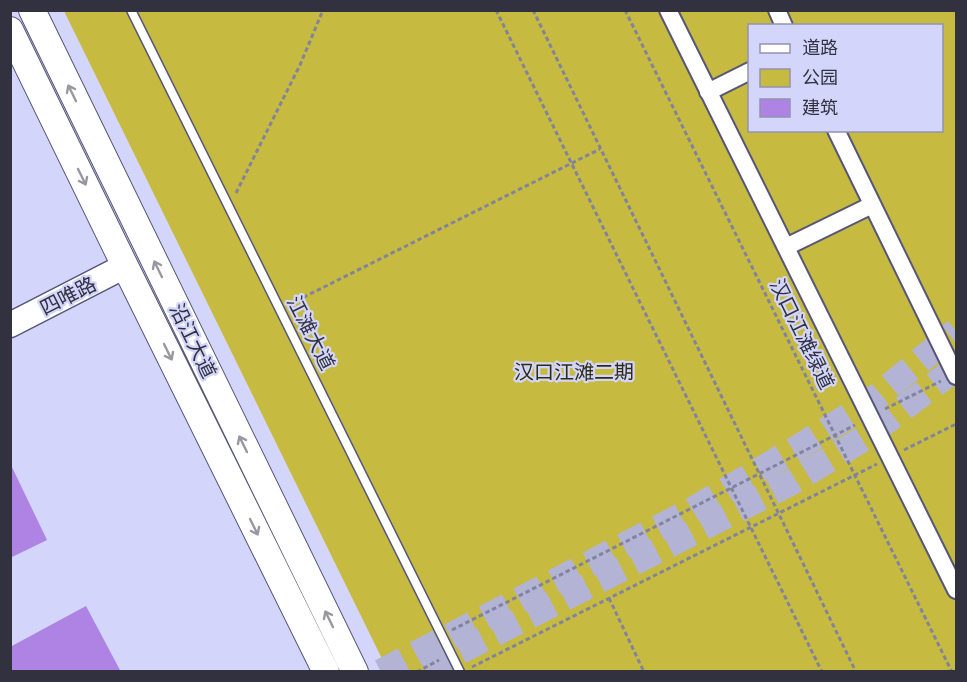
<svg xmlns="http://www.w3.org/2000/svg" width="967" height="682" font-family="Raleway,'Noto Sans SC',sans-serif">
  <style>
    .green { fill: #c6ba41; fill-rule: evenodd }
    .building { fill: #ae83e3 }
    .lines { fill: none; stroke-linecap: round; stroke-linejoin: round }
    .primary-tunnel { stroke: #b3b4d5; stroke-width: 26; stroke-dasharray: 26 13; stroke-linecap: butt }
    .lane-casing { stroke: #565777; stroke-width: 11 }
    .street-casing { stroke: #565777; stroke-width: 20 }
    .secondary-casing { stroke: #565777; stroke-width: 27 }
    .primary-casing { stroke: #565777; stroke-width: 28 }
    .path { stroke: #82839d; stroke-width: 3; stroke-dasharray: 4.5 3; stroke-linecap: butt }
    .lane { stroke: #fff; stroke-width: 8 }
    .street { stroke: #fff; stroke-width: 16 }
    .secondary { stroke: #fff; stroke-width: 24 }
    .primary { stroke: #fff; stroke-width: 26 }
    .oneway { stroke: #9898a0 }
    .labels { text-anchor: middle; stroke-width: 4.5; stroke-linejoin: round; paint-order: stroke }
    .street-label { font-size: 20px; fill: #313140; stroke: #d3d5fa }
    .park-label { font-size: 20px; fill: #2e2c17; stroke: #d3d5fa }
  </style>
  <rect width="100%" height="100%" fill="#d3d5fa"/>
  <!-- green -->
  <path class="green" d="M 64,11 L 956,11 L 956,671 L 388,671 ZM 750,26 L 942,26 L 942,130 L 750,130 Z"/>
  <!-- building -->
  <path class="building" d="M 10,463 L 47,540 L 10,558 Z
    M 86,606 L 121,672 L 10,672 L 10,647 Z"/>
  <g class="lines">
    <!-- primary-tunnel -->
    <path class="primary-tunnel" d="M 425,669 L 792,482 L 863,439 L 956,368
      M 381,672 L 687,513 L 799,447 L 869,403 L 956,331"/>
    <!-- lane casing -->
    <g class="lane-casing">
      <path id="lane" d="M 131,10 L 460,672"/>
    </g>
    <!-- street casing -->
    <g class="street-casing">
      <path id="street" d="M 668,10 L 956,590
        M 777,10 L 784,26
        M 708,92 L 750,71
        M 836,130 L 956,376
        M 786,247 L 872,205"/>
    </g>
    <!-- secondary casing -->
    <g class="secondary-casing">
      <path id="secondary" d="M 10,325 L 125,266"/>
    </g>
    <!-- primary casing -->
    <g class="primary-casing">
      <path id="primary" d="M 32,10 L 355,672
        M 10,30 L 125,266 L 326,672"/>
    </g>
    <!-- path -->
    <path class="path" d="M 496,10 L 822,672
      M 533,10 L 856,672
      M 625,10 L 952,672
      M 236,193 L 300,65 L 323,10
      M 290,304 L 600,149
      M 885,409 L 941,381
      M 904,450 L 956,424
      M 609,598 L 644,672
      M 452,630 L 855,425
      M 472,667 L 877,464
      M 417,672 L 439,660"/>
    <!-- lane -->
    <use href="#lane" class="lane"/>
    <!-- street -->
    <use href="#street" class="street"/>
    <!-- secondary -->
    <use href="#secondary" class="secondary"/>
    <!-- primary -->
    <use href="#primary" class="primary"/>
  </g>
  <!-- one-way arrows -->
  <defs><path id="oneway-shaft" d="M-6 0H5M1.5-3L5.5 0L1.5 3" fill="none" stroke-width="1.6" stroke-linecap="round" stroke-linejoin="round" transform="scale(1.5)"/></defs>
  <g class="oneway">
    <use href="#oneway-shaft" transform="translate(72 93) rotate(-116)"/>
    <use href="#oneway-shaft" transform="translate(82 177) rotate(64)"/>
    <use href="#oneway-shaft" transform="translate(158 269) rotate(-116)"/>
    <use href="#oneway-shaft" transform="translate(168 352) rotate(64)"/>
    <use href="#oneway-shaft" transform="translate(243 444) rotate(-116)"/>
    <use href="#oneway-shaft" transform="translate(254 527) rotate(64)"/>
    <use href="#oneway-shaft" transform="translate(329 619) rotate(-116)"/>
  </g>
  <g class="labels">
    <!-- street labels -->
    <g class="street-label">
      <text transform="translate(68 296) rotate(-27)" y="7">四唯路</text>
      <text transform="translate(311 333) rotate(63)" y="7">江滩大道</text>
      <text transform="translate(802 334) rotate(64)" y="7">汉口江滩绿道</text>
      <text transform="translate(193 341) rotate(64)" y="7">沿江大道</text>
    </g>
    <!-- park labels -->
    <g class="park-label">
      <text x="574" y="379">汉口江滩二期</text>
    </g>
  </g>
  <!-- border -->
  <rect width="967" height="682" fill="none" stroke="#313140" stroke-width="24"/>
  <!-- legend -->
  <rect x="748" y="24" width="195" height="108" fill="#d3d5fa" stroke="#9293b0" stroke-width="1.5"/>
  <rect x="760" y="44" width="30" height="9" fill="#ffffff" stroke="#9293b0" stroke-width="1.5"/>
  <text x="802" y="54" font-size="18" fill="#313140">道路</text>
  <rect x="760" y="69" width="30" height="18" fill="#c6ba41" stroke="#9293b0" stroke-width="1.5"/>
  <text x="802" y="84" font-size="18" fill="#313140">公园</text>
  <rect x="760" y="99" width="30" height="18" fill="#ae83e3" stroke="#9293b0" stroke-width="1.5"/>
  <text x="802" y="114" font-size="18" fill="#313140">建筑</text>
</svg>
